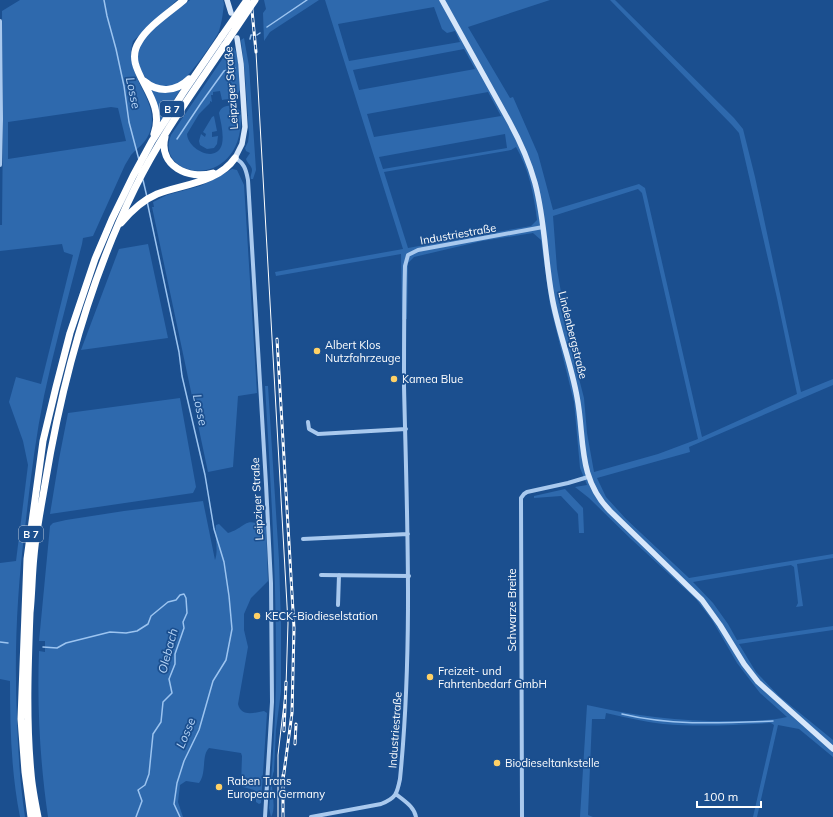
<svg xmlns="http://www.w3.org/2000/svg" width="833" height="817" font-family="Mulish,sans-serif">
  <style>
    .green { fill: #2e69ad; fill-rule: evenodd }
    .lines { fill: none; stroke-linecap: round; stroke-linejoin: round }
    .stream { stroke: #9cc4f0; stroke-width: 1.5 }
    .street { stroke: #a9c9ee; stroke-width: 4 }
    .secondary { stroke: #d6e6fa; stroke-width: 5.5 }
    .highway { stroke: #fff; stroke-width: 7 }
    .tram { stroke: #fff; stroke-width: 1 }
    .rail-casing { stroke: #fff; stroke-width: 3 }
    .rail { stroke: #1b4f8f; stroke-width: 1.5; stroke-dasharray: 4.5; stroke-linecap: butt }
    .highway-bridge { stroke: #fff; stroke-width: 7 }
    .poi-dot { fill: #ffd166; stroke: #1b4f8f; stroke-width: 1.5 }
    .labels { text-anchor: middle; stroke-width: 3.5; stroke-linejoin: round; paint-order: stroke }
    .shield { fill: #1b4f8f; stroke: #bbcadd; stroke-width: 1 }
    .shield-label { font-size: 10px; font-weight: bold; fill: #fff }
    .street-label { font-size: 11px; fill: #fff; stroke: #1b4f8f }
    .poi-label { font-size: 11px; fill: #fff; stroke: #1b4f8f; text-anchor: start }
    .water-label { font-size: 12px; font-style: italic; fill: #b5d3f5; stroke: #1b4f8f }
  </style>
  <rect width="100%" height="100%" fill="#1b4f8f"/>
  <!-- green -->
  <path class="green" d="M 20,0 L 177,0 L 133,41 C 122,79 163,99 149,134 C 144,145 138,147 131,155 C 129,158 127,162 125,165 L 93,236 L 83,238 L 82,244 C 69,294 55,345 44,396 C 35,440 30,484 25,528 C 17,591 14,654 17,718 C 18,751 20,784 25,817 L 20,817 C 11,771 10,727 10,681 L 0,679 L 0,563 L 16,561 L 28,465 L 23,441 L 9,402 L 16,377 L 41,384 L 73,255 L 64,252 L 62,244 L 0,251 L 0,225 L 2,225 L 3,117 L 2,11 ZM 111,107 L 118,108 L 126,141 L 8,159 L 8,122 Z
    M 190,0 L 223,0 L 224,4 C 223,12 222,22 219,31 C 216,39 191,74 183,80 C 180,83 176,85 172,85 C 146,92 129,61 143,40 C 151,28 178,10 190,0 Z
    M 264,0 L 319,0 L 270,32 L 264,41 L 263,13 L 266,9 Z
    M 325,0 L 550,0 L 468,27 L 510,98 L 513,97 L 538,154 L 553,210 L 639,184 L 645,188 L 702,437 L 797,394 L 777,298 L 739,133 L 732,125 L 610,0 L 615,0 L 734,118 L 743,129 L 755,177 L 801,392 L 833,379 L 833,385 L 689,447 L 690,452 L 597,478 L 606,497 L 626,519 L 689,578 L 833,554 L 833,558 L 797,564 L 803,606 L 796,607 L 798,603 L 794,567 L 791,565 L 693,582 L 713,603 L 728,624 L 737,640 L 833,626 L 833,630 L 739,644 L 756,672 L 779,696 L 833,740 L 833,757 L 799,729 L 778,725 L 757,817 L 753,817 L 774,725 L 771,723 C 735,725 699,727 663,724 C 644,722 625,717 606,713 L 605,719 L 592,719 L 588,815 L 593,817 L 580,817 L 587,705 C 639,717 687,722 741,721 C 756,720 772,721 787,717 L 760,693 L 750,680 L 737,663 L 712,620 L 696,599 L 631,539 L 589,498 L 575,487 L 587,485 L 580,468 L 574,402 L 550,305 L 541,240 L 533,233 L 482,241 L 414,257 L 408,263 L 407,319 L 402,320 L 401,254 L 276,276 L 275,272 L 403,249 ZM 434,7 L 442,29 L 447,33 L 455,31 L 460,42 L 349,61 L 338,24 ZM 464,49 L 475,69 L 359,90 L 353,70 ZM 488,92 L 501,116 L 374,137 L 367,114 ZM 505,134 L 507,148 L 383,169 L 379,157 ZM 516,147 C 529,169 534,195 537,220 L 531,226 L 408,248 L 384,172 L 511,150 ZM 638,189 L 642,193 L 698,439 L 658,454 L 594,472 L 587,433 L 584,398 L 560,305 L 563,304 L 557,269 L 553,216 Z
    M 244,38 L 249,66 L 256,170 L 253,179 L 251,179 C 250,176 252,173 252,170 C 252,166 247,163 246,159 L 250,153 L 246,151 L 245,148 L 248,142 L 249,134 L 245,74 L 241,40 Z
    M 234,47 C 240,59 239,77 240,90 C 236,98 230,99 222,100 L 220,91 L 213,92 L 213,95 L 211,95 L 212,102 L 210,101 L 210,103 L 199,114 L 187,134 C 188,150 217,164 222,144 C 224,135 221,123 219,113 C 221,106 228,105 235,106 L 241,112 C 245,194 153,179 171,135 L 227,52 Z
    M 145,83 L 151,87 L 182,87 L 158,125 Z
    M 214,116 L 217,131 L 212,132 L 212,137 L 218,136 L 217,144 L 214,148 L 207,149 L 200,145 L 199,141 L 201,134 L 205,137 L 206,134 L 203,132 L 212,117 Z
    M 232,169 L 237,170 L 244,185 L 257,393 L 238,396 L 233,467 L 208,472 L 152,207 L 154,207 L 153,202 L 167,195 L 200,186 L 215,179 Z
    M 148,244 L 168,338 L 81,350 L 119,249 Z
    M 265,386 L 268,386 L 279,560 L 281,625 L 281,691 L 276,730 L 274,771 C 268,785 278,805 271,817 L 269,808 C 272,768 275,727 276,687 C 277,586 271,486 265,386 Z
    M 180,398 L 196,487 L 193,493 L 50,514 L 59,459 L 68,413 Z
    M 565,489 L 583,508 L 584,533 L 579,533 L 578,514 L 561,496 L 534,498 L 534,496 Z
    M 203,501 L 215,560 C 219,549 214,537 216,525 L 219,524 L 228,533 C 248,527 243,516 266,527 L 268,581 L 251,598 L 244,614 L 244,630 L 248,647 L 238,704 C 241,717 254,713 264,711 L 267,713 L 261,803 L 259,804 L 256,802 L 256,793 L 254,790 L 243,787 L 241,785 L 242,756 L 241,753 L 209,748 C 201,756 207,773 199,783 L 186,781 L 180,785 L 178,802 L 183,817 L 48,817 C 40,762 37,707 39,651 L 45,652 L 45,641 L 39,641 L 50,526 L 53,523 L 66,520 L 124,511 Z"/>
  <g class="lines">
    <!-- stream -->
    <path class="stream" d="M 104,0 L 107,16 L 116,49 L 124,86 L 129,122 L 139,160
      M 267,27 L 307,0
      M 257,35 L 260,33
      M 250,39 L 251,35 L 252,35
      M 177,139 L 201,103 L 224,71 L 235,68
      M 143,180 L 147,197
      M 147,201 L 179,352 L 182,376 L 205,475 L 214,529 L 224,562 L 229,596 L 232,629 L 226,660 L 213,681 L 199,730 L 184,761 L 177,783 L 174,804 L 180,817
      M 0,642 L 8,643
      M 43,647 L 57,648 L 66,643 L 110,632 L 126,633 L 137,631 L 148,624 L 151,616 L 168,602 L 176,600 L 180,595 L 184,594 L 186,598 L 187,613 L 183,622 L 184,628 L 175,654 L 175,664 L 169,679 L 172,693 L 163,702 L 161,722 L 153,734 L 149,774 L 145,785 L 138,790 L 142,801 L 136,817
      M 622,714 C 672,726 722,723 773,721"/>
    <!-- street -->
    <path class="street" d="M 0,21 L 1,119 L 0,165
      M 235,158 C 244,163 246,169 248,180 L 266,484 L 271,583 L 272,702 L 265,817
      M 308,422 L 309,429 L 318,434 L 406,429
      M 303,539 L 408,534
      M 321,575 L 409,576
      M 338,605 L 339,575
      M 396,794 C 404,801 414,806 416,817
      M 311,817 L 381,804 C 396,798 397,794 400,779 C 413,648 407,517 404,386 C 404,346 404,306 405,266 L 408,255 L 418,250 L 543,227
      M 522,817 L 521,498 L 524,494 L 527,492 L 568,483 L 588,477"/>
    <!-- secondary -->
    <path class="secondary" d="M 227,0 L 231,13
      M 442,0 L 509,121 C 520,141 529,161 535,183 C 545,220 545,259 552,297 C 558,331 571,363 577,397 C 585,439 577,477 610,511 L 702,600 L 720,625 L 744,664 L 758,682 L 833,749
      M 235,158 L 242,144 L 245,127 L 241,64 L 237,38"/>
    <!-- highway -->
    <path class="highway" d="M 144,81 C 158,93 176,92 189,79
      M 154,134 C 168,96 120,71 139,42 C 148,26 170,12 184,0
      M 165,137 C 158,166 189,180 213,173
      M 121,223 C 131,211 143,200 157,194 C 183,184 218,183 235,158
      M 31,817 L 25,772 L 21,719 L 27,559 L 43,441 L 56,387 L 70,333 L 95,259 L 112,219 L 133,176 L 152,141 L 183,93 L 222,36
      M 38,817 C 35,802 32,787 31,773 C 26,720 28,666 30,613 C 32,594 32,575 34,556 C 36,532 41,508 45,484 C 62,381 89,281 135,188 C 160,137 193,92 224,46"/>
    <!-- tram -->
    <path class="tram" d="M 256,52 L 288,623 L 286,686 L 278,755 L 278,817"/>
    <!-- rail casing -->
    <g class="rail-casing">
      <path id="rail" d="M 251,0 L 256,52
        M 277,339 L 294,628 L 292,713 L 283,780
        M 284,731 L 286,682
        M 295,744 L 296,724
        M 283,817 L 283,775"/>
    </g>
    <!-- rail -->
    <use href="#rail" class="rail"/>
    <!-- highway-bridge -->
    <path class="highway-bridge" d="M 222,36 L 247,0
      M 224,46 L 255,0"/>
  </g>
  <!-- markers -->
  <g class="poi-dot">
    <circle cx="317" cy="351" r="4"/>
    <circle cx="394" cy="379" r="4"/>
    <circle cx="257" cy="616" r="4"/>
    <circle cx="430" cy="677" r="4"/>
    <circle cx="497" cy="763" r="4"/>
    <circle cx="219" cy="787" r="4"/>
  </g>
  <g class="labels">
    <!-- shield labels -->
    <g class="shield">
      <rect x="160" y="101" width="24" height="16" rx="3"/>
      <rect x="19" y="526" width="24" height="16" rx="3"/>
    </g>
    <g class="shield-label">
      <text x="172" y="113">B 7</text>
      <text x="31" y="538">B 7</text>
    </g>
    <!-- street labels -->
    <g class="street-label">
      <text transform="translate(231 88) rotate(-94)" y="4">Leipziger Straße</text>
      <text transform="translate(458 234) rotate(-10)" y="4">Industriestraße</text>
      <text transform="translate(573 335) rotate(76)" y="4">Lindenbergstraße</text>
      <text transform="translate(257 499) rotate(-93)" y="4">Leipziger Straße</text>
      <text transform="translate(512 610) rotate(-90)" y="4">Schwarze Breite</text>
      <text transform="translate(395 730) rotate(-86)" y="4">Industriestraße</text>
    </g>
    <!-- poi labels -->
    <g class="poi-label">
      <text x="325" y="349">Albert Klos<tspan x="325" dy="13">Nutzfahrzeuge</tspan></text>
      <text x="402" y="383">Kamea Blue</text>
      <text x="265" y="620">KECK-Biodieselstation</text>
      <text x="438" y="675">Freizeit- und<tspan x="438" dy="13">Fahrtenbedarf GmbH</tspan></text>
      <text x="505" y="767">Biodieseltankstelle</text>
      <text x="227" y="785">Raben Trans<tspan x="227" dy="13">European Germany</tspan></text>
    </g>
    <!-- water labels -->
    <g class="water-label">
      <text transform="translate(133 93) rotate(78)" y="4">Losse</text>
      <text transform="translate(200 410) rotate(78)" y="4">Losse</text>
      <text transform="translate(168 651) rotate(-75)" y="4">Olebach</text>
      <text transform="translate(186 733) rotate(-67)" y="4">Losse</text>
    </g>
  </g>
  <!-- scale -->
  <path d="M697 801v6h64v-6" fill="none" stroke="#ffffff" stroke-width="2"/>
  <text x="703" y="801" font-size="12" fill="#ffffff" stroke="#1b4f8f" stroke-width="3" paint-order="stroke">100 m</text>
</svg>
